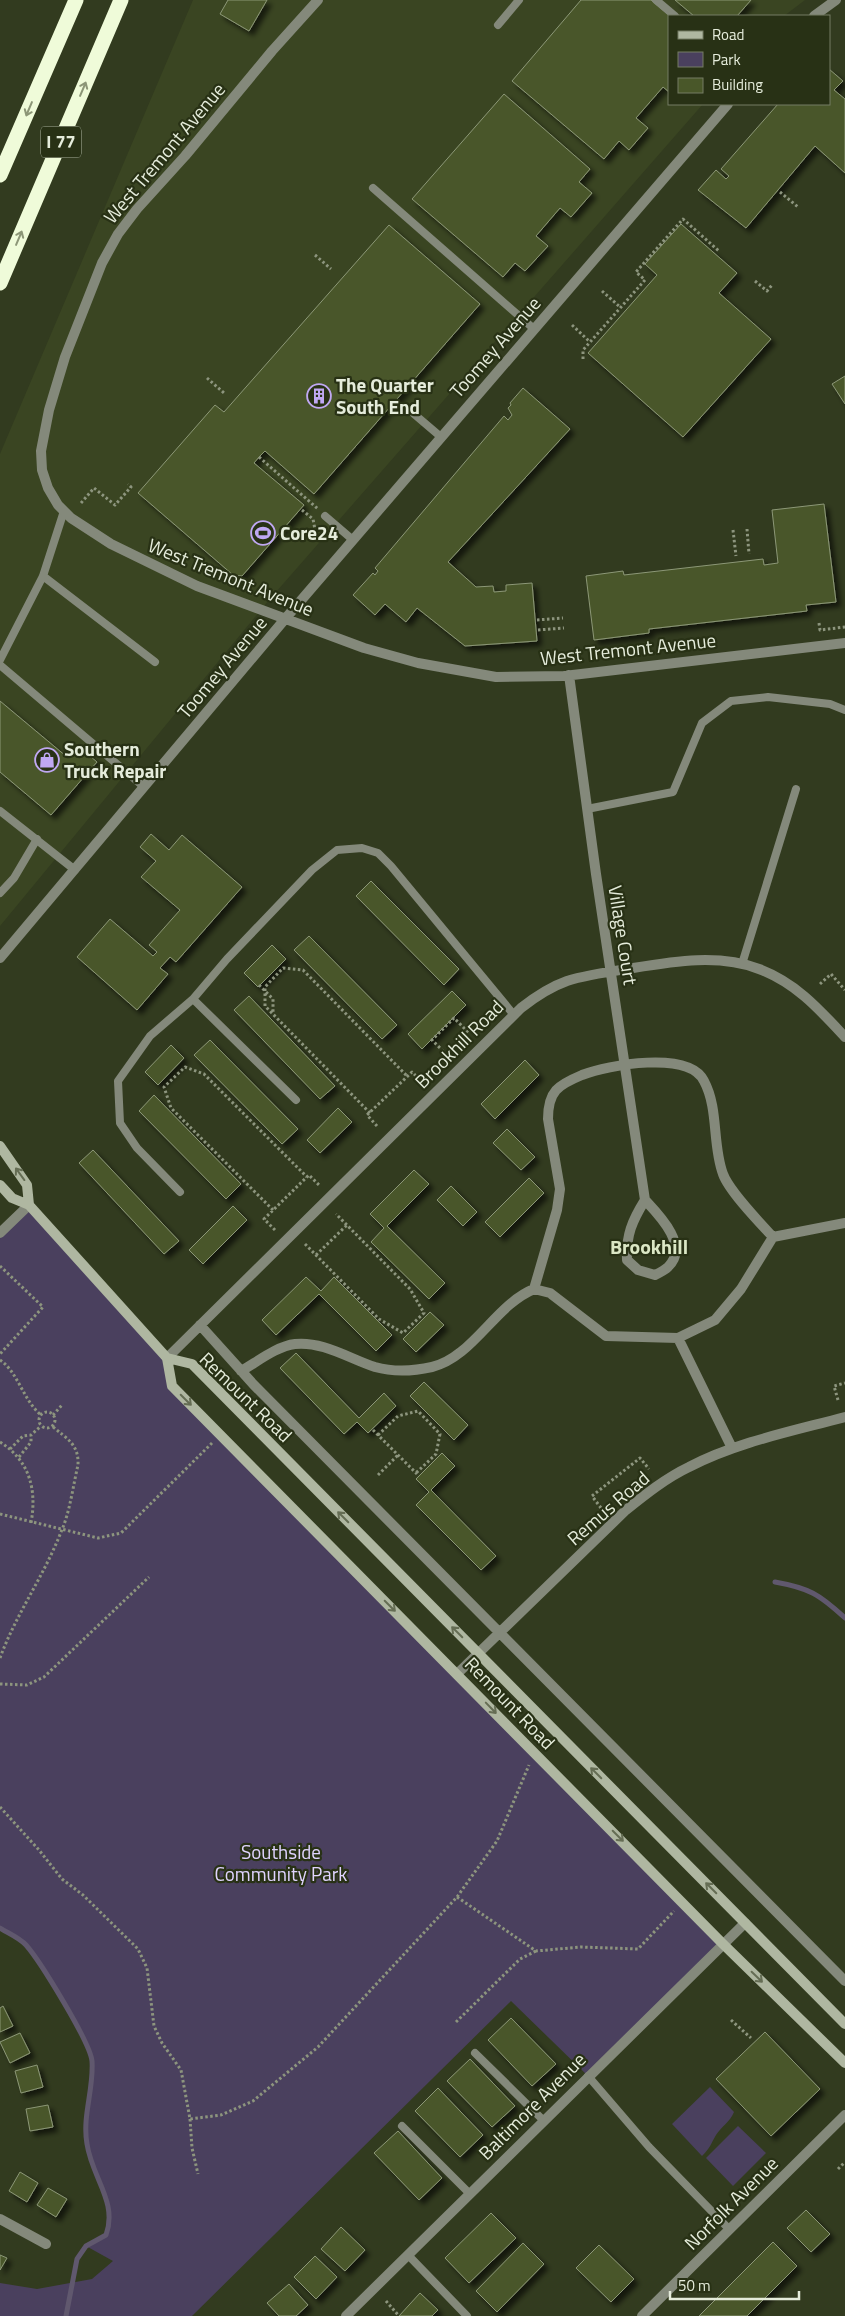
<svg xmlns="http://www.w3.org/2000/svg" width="845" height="2316" font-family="'Titillium Web',sans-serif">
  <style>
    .built { fill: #3a4522 }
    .green { fill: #4a405e }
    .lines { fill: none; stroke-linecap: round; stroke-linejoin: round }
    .stream { stroke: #60586e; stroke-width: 5 }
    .building { fill: #495729; stroke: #8c9777; filter: url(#shadow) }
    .path { stroke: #8d957e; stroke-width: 3; stroke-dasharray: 2.5 2.5; stroke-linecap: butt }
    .service { stroke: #84897b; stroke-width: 8 }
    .minor { stroke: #84897b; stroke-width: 10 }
    .secondary { stroke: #afb7a1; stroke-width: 10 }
    .motorway { stroke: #effbd9; stroke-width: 15 }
    .oneway { stroke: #8c9677 }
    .oneway2 { stroke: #656d54 }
    .labels { text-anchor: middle; stroke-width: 4.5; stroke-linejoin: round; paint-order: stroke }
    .shield { fill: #283115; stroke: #acb4a0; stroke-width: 1 }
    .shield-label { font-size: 18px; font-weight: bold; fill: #e5ecdb }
    .street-label { font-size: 19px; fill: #e5ecdb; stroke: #283115 }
    .poi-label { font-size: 19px; font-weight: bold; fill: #e5ecdb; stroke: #283115; text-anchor: start }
    .park-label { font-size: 19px; fill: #e0d4ff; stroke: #283115 }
    .neighbourhood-label { font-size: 20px; font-weight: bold; fill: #dbe7c5; stroke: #283115 }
  </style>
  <defs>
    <filter id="shadow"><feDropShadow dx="4.5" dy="4.5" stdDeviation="2.5" flood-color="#0009"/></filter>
  </defs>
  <rect width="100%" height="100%" fill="#323b1f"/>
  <!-- built -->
  <path class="built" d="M 193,0 L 805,0 L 784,16 L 669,16 L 669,104 L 703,104 L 269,600 L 0,926 L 0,454 Z"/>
  <!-- green -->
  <path class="green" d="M 29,1205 L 167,1358 L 172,1386 L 722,1943 L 588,2076 L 511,2001 L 192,2316 L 0,2316 L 0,2283 L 37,2289 L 92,2279 L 113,2261 L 86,2246 C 92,2243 102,2240 106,2235 C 121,2213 90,2168 87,2144 C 82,2115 95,2089 92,2060 C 90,2041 40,1961 26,1945 C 20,1938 8,1933 0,1928 L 0,1233 Z
    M 710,2087 L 734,2112 C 730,2122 721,2127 716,2135 C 710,2145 711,2147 702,2156 L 672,2124 Z
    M 738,2126 L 766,2153 L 733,2186 L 706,2158 Z"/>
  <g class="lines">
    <!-- stream -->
    <path class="stream" d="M 775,1582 C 809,1588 819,1594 845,1618
      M 0,1928 C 8,1933 20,1938 26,1945 C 40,1961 90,2042 92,2061 C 94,2089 82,2116 87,2144 C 92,2178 118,2202 106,2235 L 86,2246 L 77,2259 L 66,2316"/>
  </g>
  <!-- building -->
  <path class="building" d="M 228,0 L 267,0 L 249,31 L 220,14 Z
    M 581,0 L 651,0 L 670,16 L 669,92 L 663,87 L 636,118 L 648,128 L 629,150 L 619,141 L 604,159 L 512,81 Z
    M 675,0 L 751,0 L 737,16 L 694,16 Z
    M 829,69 L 843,81 L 834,90 L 845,99 L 845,173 L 815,146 L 746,228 L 698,190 L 716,170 L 726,179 L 729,176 L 721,169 L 778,104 L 829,104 Z
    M 504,94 L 590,169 L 579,182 L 592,193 L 571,217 L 560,208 L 536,236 L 548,246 L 525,271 L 515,263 L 503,277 L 412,199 Z
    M 681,224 L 737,273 L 719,293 L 771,339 L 683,437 L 588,353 L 657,275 L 645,264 Z
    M 389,225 L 480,304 L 314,494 L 265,451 L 259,457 L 254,463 L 304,505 L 242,576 L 233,575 L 138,493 L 215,405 L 224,412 Z
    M 845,376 L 845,404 L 832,384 Z
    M 523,388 L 570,429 L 448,562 L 476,587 L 493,586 L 494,592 L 506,591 L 506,585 L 532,583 L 537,641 L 465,646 L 417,608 L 406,622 L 385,604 L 375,615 L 353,595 L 373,573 L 375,575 L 378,571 L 375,568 L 504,416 L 508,420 L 512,415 L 508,408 L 511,405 L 510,403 Z
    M 824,504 L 836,602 L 806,605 L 807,611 L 649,629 L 649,633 L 594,640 L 586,576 L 623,571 L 624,575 L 763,559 L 764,565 L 778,563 L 772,510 Z
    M 0,701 L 67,757 L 77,745 L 97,762 L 51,815 L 0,772 Z
    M 151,834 L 169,850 L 182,835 L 242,887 L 176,962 L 170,957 L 160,968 L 168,974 L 137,1010 L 77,957 L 110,919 L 153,956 L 157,952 L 149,945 L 180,910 L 141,877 L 156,861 L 140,847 Z
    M 371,881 L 459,969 L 444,985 L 356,896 Z
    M 309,936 L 397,1025 L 382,1039 L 294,950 Z
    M 272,945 L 286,959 L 258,987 L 244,973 Z
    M 452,991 L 466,1005 L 422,1049 L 408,1034 Z
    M 249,996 L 335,1086 L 320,1099 L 234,1010 Z
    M 210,1040 L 298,1129 L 282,1144 L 194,1055 Z
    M 171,1045 L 184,1058 L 158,1085 L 145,1072 Z
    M 525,1060 L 539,1075 L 495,1119 L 481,1104 Z
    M 154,1095 L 241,1184 L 226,1199 L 139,1111 Z
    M 338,1108 L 352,1122 L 320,1153 L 307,1140 Z
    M 507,1129 L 535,1157 L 521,1170 L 493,1143 Z
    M 93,1150 L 179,1241 L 164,1254 L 79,1163 Z
    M 414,1170 L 429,1184 L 387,1226 L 445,1283 L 429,1299 L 371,1242 L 384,1228 L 370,1214 Z
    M 529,1178 L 544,1193 L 500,1237 L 485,1222 Z
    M 451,1186 L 477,1212 L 463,1226 L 437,1200 Z
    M 233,1206 L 247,1220 L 203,1264 L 189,1250 Z
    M 306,1277 L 321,1291 L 334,1277 L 392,1335 L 376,1351 L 319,1294 L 276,1335 L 262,1320 Z
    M 430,1312 L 444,1325 L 416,1352 L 403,1339 Z
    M 296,1353 L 359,1418 L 384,1393 L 396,1406 L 368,1433 L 357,1422 L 344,1434 L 280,1368 Z
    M 424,1382 L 468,1425 L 454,1440 L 410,1396 Z
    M 442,1453 L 455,1466 L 431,1490 L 496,1556 L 481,1570 L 416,1505 L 429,1492 L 416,1479 Z
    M 3,2006 L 13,2026 L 0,2032 L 0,2008 Z
    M 511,2018 L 556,2064 L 532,2086 L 488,2040 Z
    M 765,2032 L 820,2089 L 771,2136 L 716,2079 Z
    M 20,2033 L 30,2053 L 10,2063 L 0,2042 Z
    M 470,2059 L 515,2106 L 492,2127 L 447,2081 Z
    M 37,2065 L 43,2087 L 21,2093 L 15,2071 Z
    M 438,2088 L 483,2135 L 460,2157 L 415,2111 Z
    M 48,2105 L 53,2127 L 30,2131 L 26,2109 Z
    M 398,2131 L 442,2178 L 419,2200 L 374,2153 Z
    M 20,2172 L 38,2183 L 27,2202 L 9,2191 Z
    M 48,2188 L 67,2199 L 56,2217 L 37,2205 Z
    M 806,2210 L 830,2234 L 811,2252 L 787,2228 Z
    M 491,2213 L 516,2238 L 469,2283 L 445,2258 Z
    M 341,2227 L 365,2250 L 345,2271 L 321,2249 Z
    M 773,2242 L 797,2266 L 747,2316 L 699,2316 Z
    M 523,2243 L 544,2264 L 497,2312 L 476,2291 Z
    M 599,2245 L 634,2279 L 611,2302 L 576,2268 Z
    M 0,2255 L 7,2258 L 0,2270 Z
    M 315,2256 L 337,2277 L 316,2299 L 294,2277 Z
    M 289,2284 L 308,2305 L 296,2316 L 279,2316 L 267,2303 Z
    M 420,2293 L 438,2310 L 432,2316 L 399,2316 Z"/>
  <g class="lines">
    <!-- path -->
    <path class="path" d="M 780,192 L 798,207
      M 315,255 L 331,269
      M 755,281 L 767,291 L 772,285
      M 602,291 L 620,307
      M 572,325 L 590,342
      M 583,359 L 583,350 L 645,280 L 636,272 L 683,219 L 720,252
      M 207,378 L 224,393
      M 259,457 L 318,509
      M 81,503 L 94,488 L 115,505 L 131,487 L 128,484
      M 302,510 L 313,519 L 317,540
      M 747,529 L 749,554
      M 733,530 L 736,556
      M 537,620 L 563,618
      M 819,623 L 820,630 L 845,627
      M 538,630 L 564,628
      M 820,984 L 831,974 L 845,990
      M 259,985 L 273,999 L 273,1014
      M 447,1055 L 432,1040 L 454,1018 L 469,1033
      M 370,1113 L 265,1006 L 265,987 L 283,968 L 303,970 L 407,1076
      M 377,1126 L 367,1115 L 412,1072 L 421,1081
      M 273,1210 L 171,1108 L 164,1087 L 185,1067 L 204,1074 L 307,1177
      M 275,1230 L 264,1219 L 309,1175 L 320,1186
      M 305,1244 L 379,1319 L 403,1333 L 424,1313 L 410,1289 L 336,1214
      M 316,1255 L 347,1225
      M 0,1266 L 43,1307 L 0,1354
      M 0,1360 C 18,1372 23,1400 41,1415
      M 838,1400 L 834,1386 L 845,1383
      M39 1420a8 8 0 1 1 16 0a8 8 0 1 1-16 0Z
      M 53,1415 L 62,1405
      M 373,1430 L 417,1474
      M 378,1435 L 398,1416 L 418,1411 L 440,1434 L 436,1454 L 416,1473
      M 0,1442 C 30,1461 37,1490 31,1523
      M 10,1449 L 23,1436 L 31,1435 L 41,1426
      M 19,1457 L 31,1442 L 31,1435
      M 378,1475 L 398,1455
      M 601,1508 L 592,1496 L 640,1458 L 649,1469
      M 0,1514 L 98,1538 L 121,1533 L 212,1443
      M 0,1658 C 16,1614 44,1576 61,1532 C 70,1512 73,1486 78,1465 C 79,1444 67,1439 52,1426
      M 0,1684 L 27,1685 L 44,1677 L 149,1577
      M 0,1807 L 39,1850 L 62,1879 L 83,1895 L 138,1949 L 147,1968 L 154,2026 L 162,2043 L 181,2070 L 190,2119 L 221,2115 L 253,2101 L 318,2047 L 457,1897 L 497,1841 L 529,1765
      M 457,1897 L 536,1951 L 581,1947 L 638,1949 L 674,1911
      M 731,2020 L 751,2038
      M 456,2022 L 520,1959 L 536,1951
      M 190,2119 L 192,2148 L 198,2174
      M 838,2169 L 845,2162
      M 386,2301 L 399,2316"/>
    <!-- service -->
    <path class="service" d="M 656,0 L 675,16
      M 498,25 L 519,0
      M 373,188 L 534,329
      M 414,414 L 441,437
      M 325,516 L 353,540
      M 43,576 L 155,662
      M 0,660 L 43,576 L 64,511
      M 0,665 L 144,787
      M 587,809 L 673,792 L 702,723 L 731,701 L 768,697 L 830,704 L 845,710
      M 0,811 L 75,870
      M 0,893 L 14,878 L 37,839
      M 742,964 L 796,789
      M 193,999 L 296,1100
      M 180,1192 L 137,1148 L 120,1123 L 118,1081 L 150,1036 L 193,999 L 227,959 L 312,870 L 337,850 L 362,848 L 378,853 L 391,866 L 514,1015
      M 475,2053 L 543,2120
      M 588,2076 L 649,2147 L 729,2229
      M 402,2126 L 469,2193
      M 408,2255 L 467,2316"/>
    <!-- minor -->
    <path class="minor" d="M 318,0 L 272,51 L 185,156 L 137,209 L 118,234 L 102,263 L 65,357 L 49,410 L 41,451 L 42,470 L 48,488 L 58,505 L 71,518 L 111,544 L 197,586 L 364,648 L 418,663 L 496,677 L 564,676 L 845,643
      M 814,16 L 836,0
      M 569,675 L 596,874 L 645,1200 C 632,1221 626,1235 627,1260 L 638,1270 L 655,1275 C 659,1273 665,1270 668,1267 C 690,1246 659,1215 645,1200
      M 0,958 L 285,619 L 728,104
      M 0,1233 L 29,1205
      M 534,1289 L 550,1293 L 606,1336 L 678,1338 L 715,1320 L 741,1289 L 773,1237
      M 200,1325 L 253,1384 L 845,1981
      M 678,1338 L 732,1448
      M 167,1358 L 521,1008 C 535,997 550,987 567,981 C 586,975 607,972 627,969 C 670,962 718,953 759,969 C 796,983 819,1009 845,1037
      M 241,1371 C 257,1362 277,1346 295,1344 C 323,1341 350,1359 375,1367 C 393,1372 414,1371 432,1367 C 473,1357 495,1305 534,1289 L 557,1210 L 560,1189 L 548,1119 C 548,1091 558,1085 582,1075 C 608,1065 689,1050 704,1081 C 719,1109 712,1145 723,1174 C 729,1191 760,1223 773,1237 L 845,1223
      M 458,1673 L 626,1510 C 646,1494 666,1478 689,1467 C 737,1442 793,1431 845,1417
      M 0,2219 L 46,2244
      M 346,2316 L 745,1923
      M 642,2316 L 845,2115"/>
    <!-- secondary -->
    <path class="secondary" d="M 0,1146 L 27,1185 L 29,1205
      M 0,1185 L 12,1198 L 29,1205 L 167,1358 L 192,1364 L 845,2024
      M 167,1358 L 172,1386 L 722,1943 L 845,2063"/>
    <!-- motorway -->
    <path class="motorway" d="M 0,175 L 76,0
      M 0,283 L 121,0"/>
  </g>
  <!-- one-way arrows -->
  <defs><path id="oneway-shaft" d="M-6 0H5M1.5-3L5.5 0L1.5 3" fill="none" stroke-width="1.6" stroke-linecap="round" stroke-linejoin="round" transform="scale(1.25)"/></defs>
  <g class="oneway">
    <use href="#oneway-shaft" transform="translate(83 89) rotate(-67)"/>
    <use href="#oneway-shaft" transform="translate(29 109) rotate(113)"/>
    <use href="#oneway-shaft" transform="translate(19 238) rotate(-67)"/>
  </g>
  <g class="oneway2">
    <use href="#oneway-shaft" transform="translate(20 1174) rotate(-126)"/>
    <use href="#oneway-shaft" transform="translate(186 1400) rotate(45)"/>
    <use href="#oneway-shaft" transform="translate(343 1517) rotate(-135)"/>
    <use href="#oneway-shaft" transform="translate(390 1606) rotate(45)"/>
    <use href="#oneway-shaft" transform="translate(457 1632) rotate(-135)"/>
    <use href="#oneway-shaft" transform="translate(491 1708) rotate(46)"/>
    <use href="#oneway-shaft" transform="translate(596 1773) rotate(-135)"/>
    <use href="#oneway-shaft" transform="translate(618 1836) rotate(45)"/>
    <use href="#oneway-shaft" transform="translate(711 1888) rotate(-135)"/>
    <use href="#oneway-shaft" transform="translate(757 1977) rotate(44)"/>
  </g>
  <!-- icons -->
  <defs>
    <g id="building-ring" transform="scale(1.25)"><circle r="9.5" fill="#283115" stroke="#c0a8f3" stroke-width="1.5"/><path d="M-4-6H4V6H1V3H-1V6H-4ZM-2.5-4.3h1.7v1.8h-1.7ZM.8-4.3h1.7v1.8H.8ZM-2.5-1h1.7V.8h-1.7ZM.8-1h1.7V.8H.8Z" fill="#c0a8f3"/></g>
    <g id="stadium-ring" transform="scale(1.25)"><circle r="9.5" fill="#283115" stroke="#c0a8f3" stroke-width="1.5"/><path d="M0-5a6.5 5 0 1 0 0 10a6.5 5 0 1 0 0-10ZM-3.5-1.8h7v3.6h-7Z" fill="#c0a8f3"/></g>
    <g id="shop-ring" transform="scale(1.25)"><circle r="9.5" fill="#283115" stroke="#c0a8f3" stroke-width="1.5"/><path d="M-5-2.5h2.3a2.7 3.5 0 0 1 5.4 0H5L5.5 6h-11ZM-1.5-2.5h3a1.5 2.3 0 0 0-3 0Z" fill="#c0a8f3"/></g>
  </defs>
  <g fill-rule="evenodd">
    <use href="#building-ring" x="319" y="396"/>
    <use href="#stadium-ring" x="263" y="533"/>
    <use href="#shop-ring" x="47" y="760"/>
  </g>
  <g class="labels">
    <!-- shield labels -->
    <rect class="shield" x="41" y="126.5" width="40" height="31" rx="4"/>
    <g class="shield-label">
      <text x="61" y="148">I 77</text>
    </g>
    <!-- street labels -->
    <g class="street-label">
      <text transform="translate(164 153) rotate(-50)" y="7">West Tremont Avenue</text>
      <text transform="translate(495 347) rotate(-49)" y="7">Toomey Avenue</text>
      <text transform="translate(231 577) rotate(22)" y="7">West Tremont Avenue</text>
      <text transform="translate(628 649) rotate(-6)" y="7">West Tremont Avenue</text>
      <text transform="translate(222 667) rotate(-50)" y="7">Toomey Avenue</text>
      <text transform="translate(623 935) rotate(81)" y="7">Village Court</text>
      <text transform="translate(459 1044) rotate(-45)" y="7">Brookhill Road</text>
      <text transform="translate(246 1397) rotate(44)" y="7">Remount Road</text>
      <text transform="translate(608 1508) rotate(-41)" y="7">Remus Road</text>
      <text transform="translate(510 1703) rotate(46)" y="7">Remount Road</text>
      <text transform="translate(532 2106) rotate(-45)" y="7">Baltimore Avenue</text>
      <text transform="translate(731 2203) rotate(-45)" y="7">Norfolk Avenue</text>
    </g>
    <!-- poi labels -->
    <g class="poi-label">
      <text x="336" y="392">The Quarter<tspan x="336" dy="22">South End</tspan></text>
      <text x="280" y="540">Core24</text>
      <text x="64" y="756">Southern<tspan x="64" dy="22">Truck Repair</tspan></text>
    </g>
    <!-- park labels -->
    <g class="park-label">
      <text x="281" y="1859">Southside<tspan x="281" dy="22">Community Park</tspan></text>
    </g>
    <!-- neighbourhood labels -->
    <g class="neighbourhood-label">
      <text x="649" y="1254">Brookhill</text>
    </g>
  </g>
  <!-- legend -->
  <rect x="668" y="15" width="162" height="90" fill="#283115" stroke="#747c64"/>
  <rect x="678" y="31" width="25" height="8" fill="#afb7a1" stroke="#747c64"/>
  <text x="712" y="40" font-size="15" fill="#e5ecdb">Road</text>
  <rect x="678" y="52" width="25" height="15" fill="#4a405e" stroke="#747c64"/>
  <text x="712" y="65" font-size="15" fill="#e5ecdb">Park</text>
  <rect x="678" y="78" width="25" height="15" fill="#495729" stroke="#747c64"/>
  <text x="712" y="90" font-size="15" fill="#e5ecdb">Building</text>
  <!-- scale -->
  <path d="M670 2291v8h129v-8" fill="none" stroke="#e5ecdb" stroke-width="2.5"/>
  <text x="678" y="2291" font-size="15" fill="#e5ecdb" stroke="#283115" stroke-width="4" paint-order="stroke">50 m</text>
</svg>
